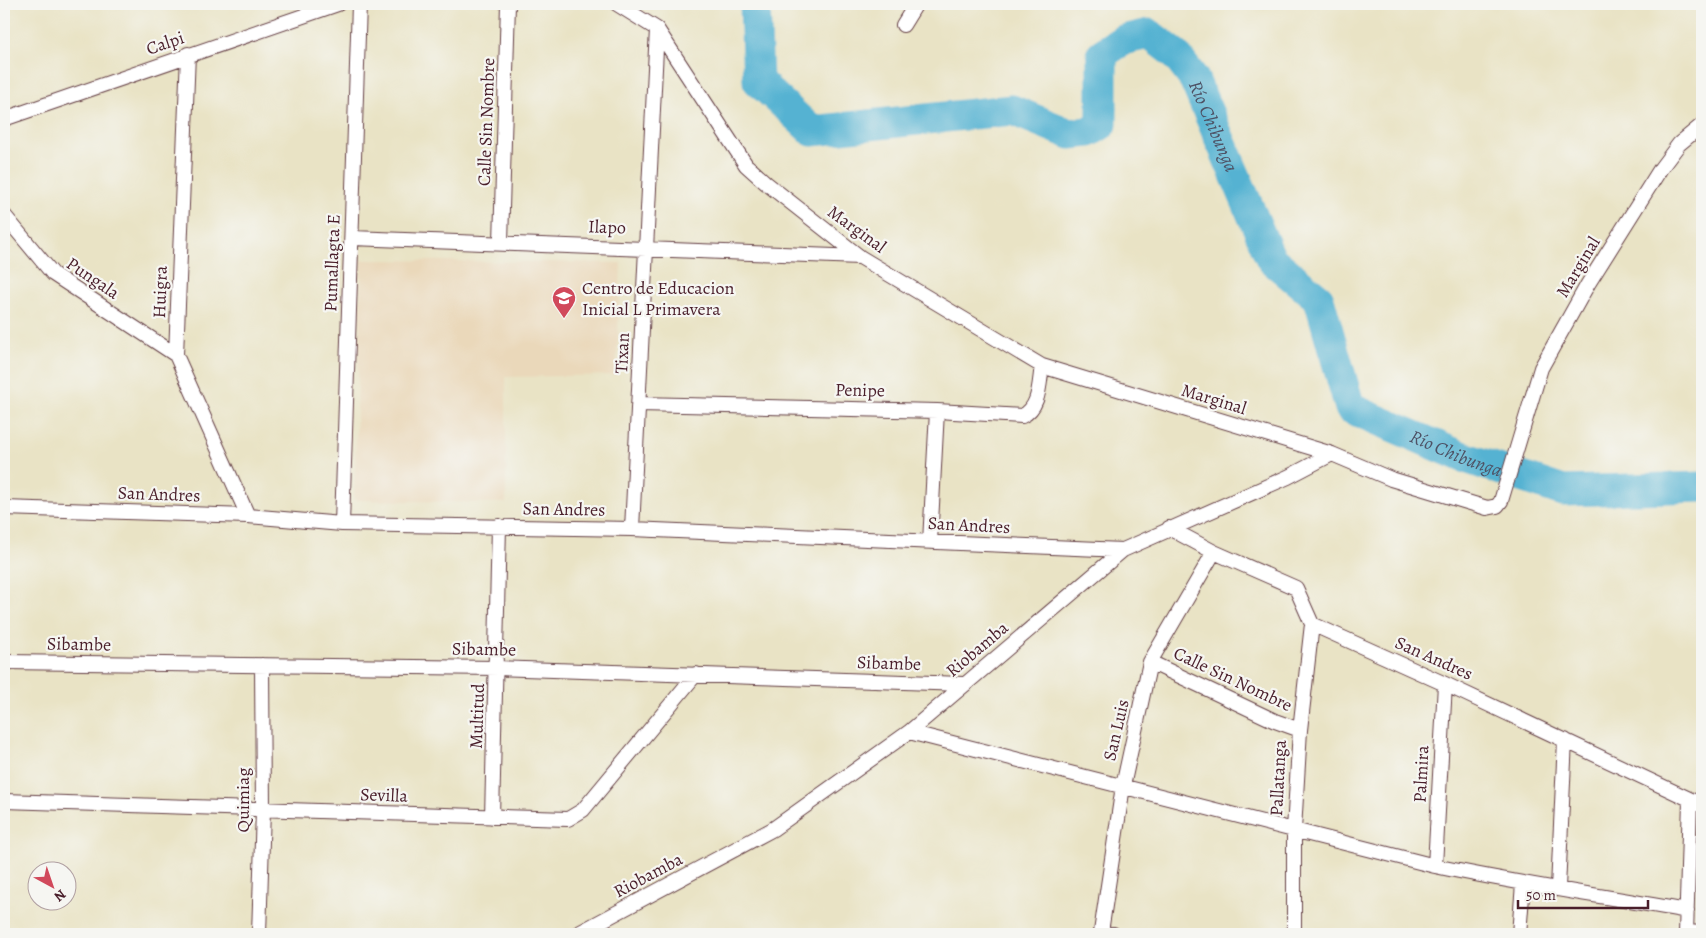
<svg xmlns="http://www.w3.org/2000/svg" width="1706" height="938" font-family="Alegreya,serif">
  <style>
    .built { fill: #ead8ba }
    .lines { fill: none; stroke-linecap: round; stroke-linejoin: round }
    .river { stroke: #54b2d2; stroke-width: 31 }
    .street-casing { stroke: #623c42; stroke-width: 16 }
    .street { stroke: #fff; stroke-width: 14 }
    .labels { text-anchor: middle; stroke-width: 4.5; stroke-linejoin: round; paint-order: stroke }
    .street-label { font-size: 18px; fill: #4a1f2b; stroke: #f6f6f2 }
    .poi-label { font-size: 18px; fill: #4a1f2b; stroke: #f6f6f2; text-anchor: start }
    .water-label { font-size: 19px; font-style: italic; fill: #4e5265; stroke: #f6f6f2 }
  </style>
  <rect width="100%" height="100%" fill="#f6f6f2"/>
  <filter id="ink" filterUnits="userSpaceOnUse"><feTurbulence type="fractalNoise" baseFrequency=".02" numOctaves="2"/><feDisplacementMap in="SourceGraphic" scale="10" xChannelSelector="R" yChannelSelector="G"/><feConvolveMatrix kernelMatrix="1 2 1 2 8 2 1 2 1" color-interpolation-filters="sRGB"/></filter>
  <filter id="wash" filterUnits="userSpaceOnUse"><feTurbulence type="fractalNoise" baseFrequency=".0096" numOctaves="4" result="noise"/><feDisplacementMap in="SourceGraphic" scale="20" xChannelSelector="R" yChannelSelector="G"/><feGaussianBlur stdDeviation="1.12" result="paint"/><feColorMatrix in="noise" values="0 0 0 0 0 0 0 0 0 0 0 0 0 0 0 0 0 1.4 0 .05"/><feComposite in="paint" operator="in"/></filter>
  <g filter="url(#wash)">
    <rect width="100%" height="100%" fill="#e9e3c5"/>
    <!-- built -->
    <path class="built" d="M 362,260 L 621,263 L 616,375 L 506,377 L 506,503 L 354,500 Z"/>
    <g class="lines">
      <!-- river -->
      <path class="river" id="s1" d="M 755,4 L 758,81 L 812,131 L 1012,110 L 1070,134 L 1089,132 L 1102,124 L 1102,54 L 1123,40 L 1149,34 L 1175,54 L 1194,79 L 1271,259 L 1319,299 L 1350,408 L 1463,457 L 1563,491 L 1702,487"/>
    </g>
  </g>
  <g filter="url(#ink)">
    <g class="lines">
      <!-- street casing -->
      <g class="street-casing">
        <path id="street" d="M 617,4 L 657,29 L 746,165 L 766,183 L 860,257 L 1042,366 L 1332,454 L 1391,479 L 1487,508 L 1497,506 L 1501,501 L 1541,368 L 1588,284 L 1661,168 L 1679,144 L 1702,125
          M 903,25 L 916,4
          M 188,54 L 176,355 L 248,516
          M 4,119 L 338,4
          M 4,215 L 53,274 L 176,355
          M 352,238 L 860,257
          M 501,242 L 508,4
          M 639,404 L 937,411 L 1022,416 C 1040,408 1039,384 1042,366
          M 4,508 L 248,516 L 342,524 L 632,529 L 1123,550
          M 342,524 L 359,4
          M 1169,528 L 1214,552 L 1296,588 L 1312,624 L 1445,684 L 1702,805
          M 632,529 L 657,29
          M 930,542 L 937,411
          M 4,662 L 497,668 L 963,684
          M 1150,662 L 1275,721 L 1300,730
          M 909,732 L 1435,866 C 1519,884 1603,896 1687,911
          M 4,801 L 568,819 L 583,810 L 696,674
          M 492,817 L 499,526
          M 1435,866 L 1445,684
          M 1558,888 L 1565,740
          M 1687,932 L 1702,933
          M 259,934 L 263,810 L 262,665
          M 577,934 L 773,829 L 909,732 L 1123,550 L 1288,477 L 1332,454
          M 1113,934 L 1101,932 L 1123,786 L 1150,662 L 1214,552
          M 1294,934 L 1294,830 L 1300,730 L 1312,624
          M 1519,934 L 1523,884
          M 1686,934 L 1690,800"/>
      </g>
      <!-- street -->
      <use href="#street" class="street"/>
    </g>
  </g>
  <!-- icons -->
  <defs>
    <g id="school-pin" transform="scale(1.25)"><path d="M0 17L-7.5 6A9.5 9.5 0 1 1 7.5 6Z" fill="#d1495b" stroke="#f6f6f2"/><path d="M0-5L7-2L0 1L-7-2ZM-4 1L0 2.5L4 1V4Q0 6-4 4Z" fill="#fff"/></g>
  </defs>
  <g fill-rule="evenodd">
    <use href="#school-pin" x="564" y="298"/>
  </g>
  <g class="labels">
    <!-- street labels -->
    <g class="street-label">
      <text transform="translate(165 43) rotate(-19)" y="6">Calpi</text>
      <text transform="translate(486 122) rotate(-88)" y="6">Calle Sin Nombre</text>
      <text transform="translate(607 227) rotate(2)" y="6">Ilapo</text>
      <text transform="translate(857 229) rotate(36)" y="6">Marginal</text>
      <text transform="translate(332 263) rotate(-88)" y="6">Pumallagta E</text>
      <text transform="translate(1578 267) rotate(-59)" y="6">Marginal</text>
      <text transform="translate(93 278) rotate(34)" y="6">Pungala</text>
      <text transform="translate(160 292) rotate(-88)" y="6">Huigra</text>
      <text transform="translate(622 353) rotate(-87)" y="6">Tixan</text>
      <text transform="translate(860 390) rotate(1)" y="6">Penipe</text>
      <text transform="translate(1214 399) rotate(17)" y="6">Marginal</text>
      <text transform="translate(159 494) rotate(2)" y="6">San Andres</text>
      <text transform="translate(564 509) rotate(1)" y="6">San Andres</text>
      <text transform="translate(969 525) rotate(3)" y="6">San Andres</text>
      <text transform="translate(79 644) rotate(1)" y="6">Sibambe</text>
      <text transform="translate(484 649) rotate(1)" y="6">Sibambe</text>
      <text transform="translate(977 649) rotate(-40)" y="6">Riobamba</text>
      <text transform="translate(1434 658) rotate(24)" y="6">San Andres</text>
      <text transform="translate(889 663) rotate(2)" y="6">Sibambe</text>
      <text transform="translate(1233 679) rotate(25)" y="6">Calle Sin Nombre</text>
      <text transform="translate(477 716) rotate(-88)" y="6">Multitud</text>
      <text transform="translate(1116 730) rotate(-77)" y="6">San Luis</text>
      <text transform="translate(1421 774) rotate(-87)" y="6">Palmira</text>
      <text transform="translate(1278 778) rotate(-87)" y="6">Pallatanga</text>
      <text transform="translate(384 795) rotate(2)" y="6">Sevilla</text>
      <text transform="translate(243 800) rotate(-90)" y="6">Quimiag</text>
      <text transform="translate(648 875) rotate(-28)" y="6">Riobamba</text>
    </g>
    <!-- poi labels -->
    <g class="poi-label">
      <text x="582" y="294">Centro de Educacion<tspan x="582" dy="21">Inicial L Primavera</tspan></text>
    </g>
    <!-- water labels -->
    <g class="water-label">
      <text dy="7" stroke="none"><textPath href="#s1" startOffset="686">Río Chibunga</textPath></text>
      <text dy="7" stroke="none"><textPath href="#s1" startOffset="1122">Río Chibunga</textPath></text>
    </g>
  </g>
  <!-- margin -->
  <rect width="1706" height="938" fill="none" stroke="#f6f6f2" stroke-width="20"/>
  <!-- north arrow -->
  <g transform="translate(52 886) rotate(140)"><circle r="24" fill="#f6f6f2" stroke="#b1a0a2"/>
  <path d="M0-4L9 19L0 12L-9 19Z" fill="#d1495b"/>
  <text y="-8" font-size="14" font-weight="bold" text-anchor="middle" fill="#4a1f2b">N</text>
  </g>
  <!-- scale -->
  <path d="M1518 900v8h130v-8" fill="none" stroke="#4a1f2b" stroke-width="2.5"/>
  <text x="1526" y="900" font-size="15" fill="#4a1f2b" stroke="#f6f6f2" stroke-width="4" paint-order="stroke">50 m</text>
</svg>
